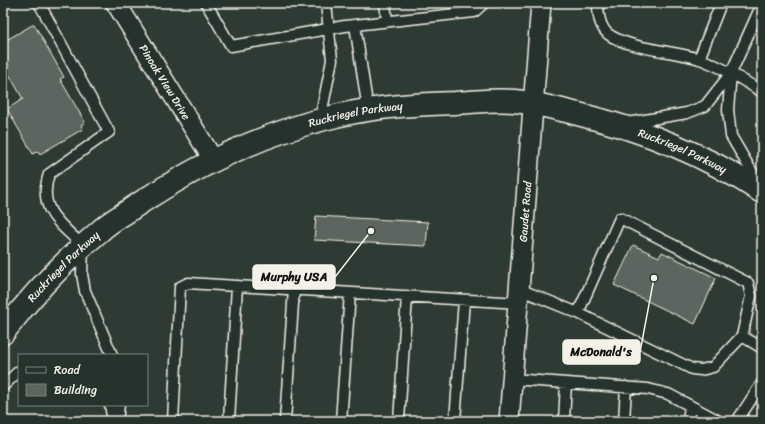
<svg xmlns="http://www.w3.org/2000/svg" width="765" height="424" font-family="Sriracha,sans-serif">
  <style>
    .building { fill: #5c655e; stroke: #f4f1e8 }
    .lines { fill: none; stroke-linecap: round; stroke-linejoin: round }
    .service-casing { stroke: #f4f1e8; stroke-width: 13 }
    .minor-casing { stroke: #f4f1e8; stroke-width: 22 }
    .secondary-casing { stroke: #f4f1e8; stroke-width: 25 }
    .service { stroke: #26332d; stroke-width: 10 }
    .minor { stroke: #26332d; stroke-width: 19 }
    .secondary { stroke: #26332d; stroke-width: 22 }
    .labels { text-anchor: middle; stroke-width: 4; stroke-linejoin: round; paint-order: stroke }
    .street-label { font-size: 11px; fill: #f4f1e8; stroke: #26332d }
    .leader { fill: none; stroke: #f4f1e8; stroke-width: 1.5 }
    .callout-dot { fill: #f4f1e8; stroke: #26332d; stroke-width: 1.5 }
    .callout { fill: #f4f1e8; stroke: #f4f1e8; stroke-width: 1.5 }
    .callout-label { font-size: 12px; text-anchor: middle; font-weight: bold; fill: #111 }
  </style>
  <rect width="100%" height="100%" fill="#2e3b34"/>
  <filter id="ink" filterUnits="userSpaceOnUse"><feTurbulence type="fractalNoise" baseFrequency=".025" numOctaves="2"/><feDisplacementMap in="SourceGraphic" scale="8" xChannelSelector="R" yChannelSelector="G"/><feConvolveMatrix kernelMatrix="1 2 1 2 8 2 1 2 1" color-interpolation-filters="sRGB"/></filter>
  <g filter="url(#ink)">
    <!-- building -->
    <path class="building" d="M 34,24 L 64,77 L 60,79 L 85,122 L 81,125 L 83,129 L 40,154 L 38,151 L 33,154 L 7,109 L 23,99 L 3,64 L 3,42 Z
      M 316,216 L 428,222 L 426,246 L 314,240 Z
      M 633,245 L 659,257 L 662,252 L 716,278 L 695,324 L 614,285 Z"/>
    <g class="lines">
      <!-- service casing -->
      <g class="service-casing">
        <path id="service" d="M 39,3 L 109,132 L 49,174 C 37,210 60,223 83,246 L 82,274 L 85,291 L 112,355
          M 206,3 L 231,46 L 345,26 L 474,12 L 484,3
          M 385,3 L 387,21
          M 598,3 C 598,14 599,26 608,34 C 628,49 675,51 700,59 C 722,67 742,79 762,92
          M 355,25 L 368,110
          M 699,59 L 721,3
          M 731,73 L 762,4
          M 320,120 L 332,60 L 326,3
          M 627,123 L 687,113 L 705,106 L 731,73 L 728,110 L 731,136 L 759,184
          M 620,218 L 748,283 L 751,296 L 742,336 L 713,367 L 701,370 L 692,369 L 578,313 Z
          M 519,289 L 578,313
          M 742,336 L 762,348
          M 512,379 L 648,389 L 668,394 L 719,421
          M 3,386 L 19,371
          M 110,405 L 113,421
          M 117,421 L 119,405
          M 173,421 L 180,287 L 188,283 L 518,303
          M 229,421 L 237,286
          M 285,421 L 294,289
          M 341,421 L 350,293
          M 399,421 L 407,296
          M 455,421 L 464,300
          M 564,421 L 566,383
          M 624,421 L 626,387
          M 688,421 L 690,406
          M 737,421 L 762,383"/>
      </g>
      <!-- minor casing -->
      <g class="minor-casing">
        <g id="minor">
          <path id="s1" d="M 116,3 L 214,161"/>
          <path id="s2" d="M 509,421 L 541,3"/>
        </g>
      </g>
      <!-- secondary casing -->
      <g class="secondary-casing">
        <g id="secondary">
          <path id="s3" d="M 3,333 C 31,296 64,261 100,231 C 109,222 121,216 131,209 C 190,169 255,137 324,119 C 367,107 412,104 455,103 C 475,102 496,99 515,101 C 537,103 557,109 578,114 C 646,131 704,154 762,192"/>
        </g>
      </g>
      <!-- service -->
      <use href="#service" class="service"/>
      <!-- minor -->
      <use href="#minor" class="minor"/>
      <!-- secondary -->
      <use href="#secondary" class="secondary"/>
    </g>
  </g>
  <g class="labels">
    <!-- street labels -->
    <g class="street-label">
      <text dy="4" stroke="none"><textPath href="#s1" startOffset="93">Pinoak View Drive</textPath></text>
      <text dy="4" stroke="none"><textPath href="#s3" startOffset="425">Ruckriegel Parkway</textPath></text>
      <text dy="4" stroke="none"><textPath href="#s3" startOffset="761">Ruckriegel Parkway</textPath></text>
      <text dy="4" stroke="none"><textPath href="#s2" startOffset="210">Gaudet Road</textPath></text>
      <text dy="4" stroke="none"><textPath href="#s3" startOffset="90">Ruckriegel Parkway</textPath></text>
    </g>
  </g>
  <!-- callouts -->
  <path class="leader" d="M371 231L335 277M654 278L640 352"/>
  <g class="callout-dot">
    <circle cx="371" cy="231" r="4"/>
    <circle cx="654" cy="278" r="4"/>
  </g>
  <g class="callout">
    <rect x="253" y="265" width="82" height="24" rx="4"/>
    <rect x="563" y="340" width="77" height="24" rx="4"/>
  </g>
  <g class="callout-label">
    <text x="294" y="281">Murphy USA</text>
    <text x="601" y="356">McDonald's</text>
  </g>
  <!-- margin -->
  <rect width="765" height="424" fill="none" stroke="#26332d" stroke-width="16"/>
  <rect x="8" y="8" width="749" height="408" fill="none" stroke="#f4f1e8" stroke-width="1.5" filter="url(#ink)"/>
  <!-- legend -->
  <rect x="18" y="354" width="130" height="52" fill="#26332d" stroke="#787f78"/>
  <rect x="26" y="367" width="20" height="6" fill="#26332d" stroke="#787f78"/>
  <text x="54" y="374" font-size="12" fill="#f4f1e8">Road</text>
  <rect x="26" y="384" width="20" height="12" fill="#5c655e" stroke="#787f78"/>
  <text x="54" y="394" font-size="12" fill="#f4f1e8">Building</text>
</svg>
